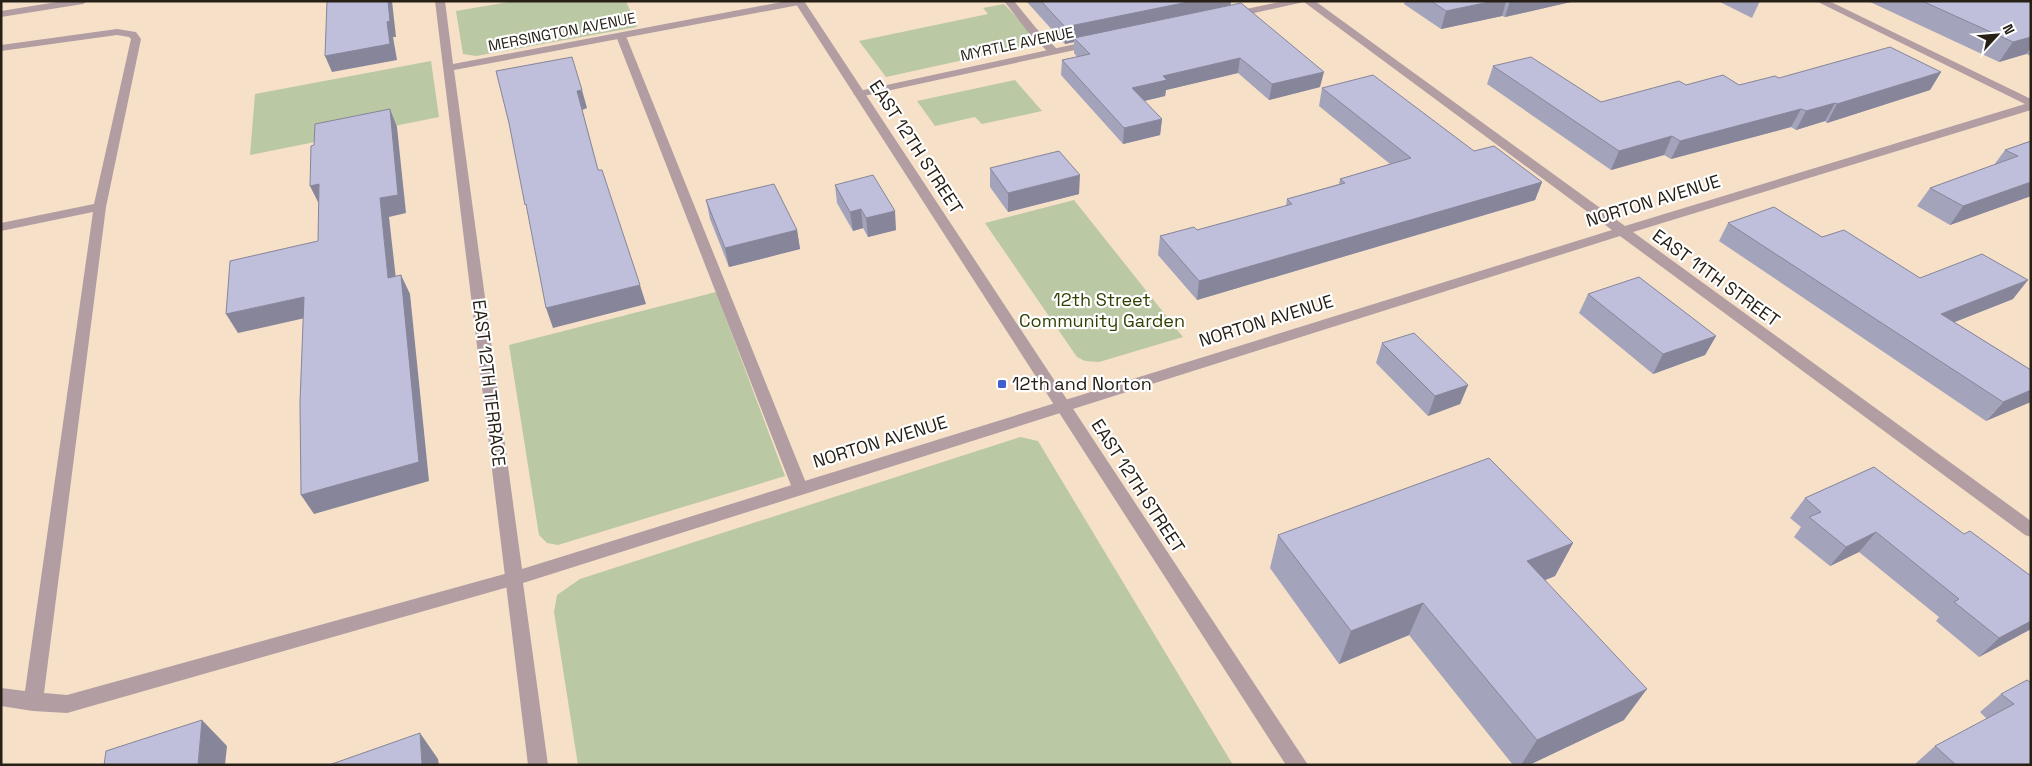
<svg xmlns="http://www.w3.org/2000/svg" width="2032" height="766" font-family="'Space Grotesk',sans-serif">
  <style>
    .green { fill: #bac8a4 }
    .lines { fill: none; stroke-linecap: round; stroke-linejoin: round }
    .service { fill: #b19da2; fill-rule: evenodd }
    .minor { fill: #b19da2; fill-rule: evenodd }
    .tertiary { fill: #b19da2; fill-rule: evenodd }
    .wall { fill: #a4a3bc }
    .shaded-wall { fill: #868599 }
    .building { fill: #bfbedb; stroke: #868599 }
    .poi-dot { fill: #425fd2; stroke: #fff; stroke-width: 2 }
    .labels { text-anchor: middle; stroke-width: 4.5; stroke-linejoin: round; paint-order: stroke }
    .far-street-label { font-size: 15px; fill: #272017; stroke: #fff }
    .street-label { font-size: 18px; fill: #272017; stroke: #fff }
    .park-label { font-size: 18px; fill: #304102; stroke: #fff }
    .poi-label { font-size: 18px; fill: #272017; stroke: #fff; text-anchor: start }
  </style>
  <rect width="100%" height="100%" fill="#f6e0c8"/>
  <!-- green -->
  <path class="green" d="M 515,1 L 626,1 L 637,27 L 476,56 L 463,54 L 456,11 Z
    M 1004,4 L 1041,43 L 886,77 L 859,41 L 988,14 L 983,8 Z
    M 431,61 L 439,117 L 250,155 L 255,94 Z
    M 1015,80 L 1042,111 L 982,124 L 975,117 L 935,126 L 917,101 Z
    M 1074,200 L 1183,337 L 1099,362 L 1085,361 L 1077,357 L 985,223 Z
    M 716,292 L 785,476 L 558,545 L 547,543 L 539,535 L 509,345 Z
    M 1020,437 L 1038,441 L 1233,765 L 578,765 L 554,612 L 557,595 L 580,579 Z"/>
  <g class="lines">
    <!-- service -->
    <path class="service" d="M 1004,1 L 1014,1 L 1036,28 L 1057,49 L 1058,51 L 1057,53 L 1049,53 L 1028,32 Z
      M 117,29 L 136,32 L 141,39 L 106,207 L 44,693 L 67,695 L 515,571 L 521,573 L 524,578 L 521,583 L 515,585 L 67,713 L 33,711 L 1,706 L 1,688 L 25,691 L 93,212 L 1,231 L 1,223 L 94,204 L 131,39 L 129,37 L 117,35 L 1,51 L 1,45 Z
      M 621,33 L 626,36 L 808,488 L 806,492 L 800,494 L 794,492 L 792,488 L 616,36 Z"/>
    <!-- minor -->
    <path class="minor" d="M 63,1 L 88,1 L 83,4 L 1,17 L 1,11 Z
      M 435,1 L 445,1 L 453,64 L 787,1 L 804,2 L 799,5 L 454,70 L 522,569 L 1612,230 L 1304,2 L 1232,18 L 1227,15 L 1232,12 L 1284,1 L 1315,1 L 1625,226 L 2025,104 L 1816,1 L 1829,1 L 2031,99 L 2031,110 L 1633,232 L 2031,521 L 2031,537 L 2025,535 L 1620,236 L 523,583 L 548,765 L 528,765 Z
      M 1094,40 L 1098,41 L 1099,43 L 1098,45 L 859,97 L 853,94 L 859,91 Z"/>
    <!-- tertiary -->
    <path class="tertiary" d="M 794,1 L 804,1 L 1308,765 L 1286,765 Z"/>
  </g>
  <!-- wall -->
  <path class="wall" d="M 1026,1 L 1231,1 L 1230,5 L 1320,87 L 1269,100 L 1238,73 L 1166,90 L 1165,96 L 1144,101 L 1162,119 L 1160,135 L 1123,144 L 1061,75 L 1062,60 L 1077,57 L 1074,53 L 1074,42 L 1065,44 Z
    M 1405,1 L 1575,1 L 1505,17 L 1502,16 L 1441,29 L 1404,4 Z
    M 1718,1 L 1760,1 L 1752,18 Z
    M 1868,1 L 2031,1 L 2031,56 L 2026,54 L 1999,62 Z
    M 1493,66 L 1601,102 L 1739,85 L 1779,78 L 1941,72 L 1930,90 L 1827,123 L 1825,121 L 1796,130 L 1791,127 L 1671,159 L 1664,155 L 1611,170 L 1487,84 Z
    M 1322,88 L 1474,151 L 1542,182 L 1535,200 L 1197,300 L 1158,255 L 1160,236 L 1197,230 L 1286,206 L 1287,199 L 1339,184 L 1340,179 L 1390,164 L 1319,106 Z
    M 2031,141 L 2031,196 L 1950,225 L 1917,206 L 1930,188 L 1994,165 L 2005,150 Z
    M 990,168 L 1079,194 L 1008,212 L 990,187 Z
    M 835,185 L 896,230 L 868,237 L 863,228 L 853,231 L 837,203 Z
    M 706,200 L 797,230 L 800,249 L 729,267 L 710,219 Z
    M 1728,223 L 1822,237 L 1920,278 L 2013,299 L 1954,322 L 2031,370 L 1986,421 L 1719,241 Z
    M 1588,294 L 1716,336 L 1705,355 L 1653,374 L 1579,313 Z
    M 1382,343 L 1468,385 L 1460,404 L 1428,416 L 1376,363 Z
    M 1874,467 L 2031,629 L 1979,657 L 1936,621 L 1939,617 L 1859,552 L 1830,566 L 1794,537 L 1801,527 L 1790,518 L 1805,498 Z
    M 1278,535 L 1573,543 L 1555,576 L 1545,580 L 1624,720 L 1529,765 L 1513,765 L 1409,635 L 1339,664 L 1270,568 Z
    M 2031,683 L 2031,765 L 1916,765 L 1915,764 L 1935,746 L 1987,719 L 1980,712 L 2001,694 Z"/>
  <!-- shaded-wall -->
  <path class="shaded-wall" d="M 388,1 L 392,1 L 396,37 L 393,37 L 397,60 L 332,72 L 325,56 L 387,22 Z
    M 1193,1 L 1231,1 L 1230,10 L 1074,38 L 1074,42 L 1065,44 L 1065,27 Z
    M 1494,1 L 1506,1 L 1502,16 L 1441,29 L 1446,11 Z
    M 1510,1 L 1575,1 L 1505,17 Z
    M 2031,37 L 2031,48 L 2026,54 L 1999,62 L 2013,42 Z
    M 1240,58 L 1238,73 L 1166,90 L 1165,96 L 1131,104 L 1132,88 L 1163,76 Z
    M 1324,72 L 1320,87 L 1269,100 L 1272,84 Z
    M 1941,72 L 1930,90 L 1827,123 L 1837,104 Z
    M 582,90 L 587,108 L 582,110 L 604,189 L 577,91 Z
    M 1835,103 L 1825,121 L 1796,130 L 1806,111 Z
    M 390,109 L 397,127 L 406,213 L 389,217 L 398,297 L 388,278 L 380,198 Z
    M 1801,109 L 1791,127 L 1671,159 L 1680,141 Z
    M 1162,119 L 1160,135 L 1123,144 L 1124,128 Z
    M 1672,136 L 1664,155 L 1611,170 L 1619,151 Z
    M 1080,175 L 1079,194 L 1008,212 L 1008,193 Z
    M 1542,182 L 1535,200 L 1197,300 L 1199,281 Z
    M 2031,182 L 2031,196 L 1950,225 L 1963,206 Z
    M 319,184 L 319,204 L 310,186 Z
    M 861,209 L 863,228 L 853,231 L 850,212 Z
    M 895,211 L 896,230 L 868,237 L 866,218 Z
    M 797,230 L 800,249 L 729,267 L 725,248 Z
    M 401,275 L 410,294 L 429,481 L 314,514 L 301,495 Z
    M 2028,280 L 2013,299 L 1927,333 L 1941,314 Z
    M 640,285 L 646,304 L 553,328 L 546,308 Z
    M 304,297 L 314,316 L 238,333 L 226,314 Z
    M 1716,336 L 1705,355 L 1653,374 L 1663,354 Z
    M 1468,385 L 1460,404 L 1428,416 L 1435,396 Z
    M 2031,390 L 2031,402 L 1986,421 L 2003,402 Z
    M 1876,532 L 1859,552 L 1830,566 L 1846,547 Z
    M 1573,543 L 1555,576 L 1510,594 L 1527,561 Z
    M 1423,603 L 1409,635 L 1339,664 L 1351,631 Z
    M 2031,621 L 2031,629 L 1979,657 L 1999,638 Z
    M 1647,689 L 1624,720 L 1529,765 L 1521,765 L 1537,740 Z
    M 202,720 L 227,746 L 225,765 L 198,765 Z
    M 420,733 L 438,759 L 439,765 L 422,765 Z"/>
  <!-- building -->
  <path class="building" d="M 327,1 L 388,1 L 390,21 L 387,22 L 390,44 L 325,56 Z
    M 1041,1 L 1193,1 L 1065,27 Z
    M 1431,1 L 1494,1 L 1446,11 Z
    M 1922,1 L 2031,1 L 2031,37 L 2013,42 Z
    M 1241,3 L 1324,72 L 1272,84 L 1240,58 L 1163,76 L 1167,80 L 1132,88 L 1162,119 L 1124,128 L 1062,60 L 1090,54 L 1074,38 Z
    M 1890,47 L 1941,72 L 1837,104 L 1835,103 L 1806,111 L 1801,109 L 1680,141 L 1672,136 L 1619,151 L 1493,66 L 1531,57 L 1601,102 L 1679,81 L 1686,85 L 1723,75 L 1739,85 L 1775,76 L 1779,78 Z
    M 572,57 L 582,90 L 577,91 L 598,170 L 602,170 L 640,285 L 546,308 L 526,204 L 525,205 L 509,123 L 496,71 Z
    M 1373,75 L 1474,151 L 1494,146 L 1542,182 L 1199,281 L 1160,236 L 1194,227 L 1197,230 L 1292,204 L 1287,199 L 1345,183 L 1340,179 L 1411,158 L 1322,88 Z
    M 390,109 L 398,195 L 380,198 L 388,278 L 401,275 L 419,462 L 301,495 L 300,402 L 304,297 L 226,314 L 230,261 L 318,241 L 319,184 L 310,186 L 311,146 L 314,145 L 315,124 Z
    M 2031,141 L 2031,182 L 1963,206 L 1930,188 L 2018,156 L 2005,150 Z
    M 1059,151 L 1080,175 L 1008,193 L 990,168 Z
    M 873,175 L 895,211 L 866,218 L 861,209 L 850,212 L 835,185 Z
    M 774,184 L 797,230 L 725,248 L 706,200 Z
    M 1774,207 L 1822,237 L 1844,230 L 1920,278 L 1982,254 L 2028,280 L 1941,314 L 2031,370 L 2031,390 L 2003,402 L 1728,223 Z
    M 1639,277 L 1716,336 L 1663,354 L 1588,294 Z
    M 1414,333 L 1468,385 L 1435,396 L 1382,343 Z
    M 1489,458 L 1573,543 L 1527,561 L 1647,689 L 1537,740 L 1423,603 L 1351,631 L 1278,535 Z
    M 1874,467 L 1964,534 L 1970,531 L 2031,576 L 2031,621 L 1999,638 L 1954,602 L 1959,599 L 1876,532 L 1846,547 L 1809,517 L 1821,512 L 1805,498 Z
    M 2027,680 L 2031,683 L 2031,765 L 1956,765 L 1935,746 L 2014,704 L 2001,694 Z
    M 202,720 L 198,765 L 104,765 L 106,751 Z
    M 420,733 L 422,765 L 329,765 Z"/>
  <!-- markers -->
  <rect class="poi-dot" x="997" y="379" width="10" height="10" rx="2.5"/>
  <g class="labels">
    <!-- far-street labels -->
    <g class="far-street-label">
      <text transform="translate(562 32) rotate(-11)" y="5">MERSINGTON AVENUE</text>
      <text transform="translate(1017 44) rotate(-12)" y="5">MYRTLE AVENUE</text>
    </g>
    <!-- street labels -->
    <g class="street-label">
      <text transform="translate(916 147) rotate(57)" y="6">EAST 12TH STREET</text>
      <text transform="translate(1653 201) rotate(-17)" y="6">NORTON AVENUE</text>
      <text transform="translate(1716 278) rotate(36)" y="6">EAST 11TH STREET</text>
      <text transform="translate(1266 321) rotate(-17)" y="6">NORTON AVENUE</text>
      <text transform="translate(489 383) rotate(83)" y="6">EAST 12TH TERRACE</text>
      <text transform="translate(880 442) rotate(-17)" y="6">NORTON AVENUE</text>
      <text transform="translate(1138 486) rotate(57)" y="6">EAST 12TH STREET</text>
    </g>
    <!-- park labels -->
    <g class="park-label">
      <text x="1102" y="306">12th Street<tspan x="1102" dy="21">Community Garden</tspan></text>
    </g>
    <!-- poi labels -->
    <g class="poi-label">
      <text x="1012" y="390">12th and Norton</text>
    </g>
  </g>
  <!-- border -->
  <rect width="2032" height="766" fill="none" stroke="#272017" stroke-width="5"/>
  <!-- north arrow -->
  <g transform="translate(1997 35) rotate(64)" stroke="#ffffff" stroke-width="4" paint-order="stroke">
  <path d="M0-4L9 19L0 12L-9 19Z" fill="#272017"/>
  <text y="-8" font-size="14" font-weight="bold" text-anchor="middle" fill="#272017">N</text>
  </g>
</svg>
